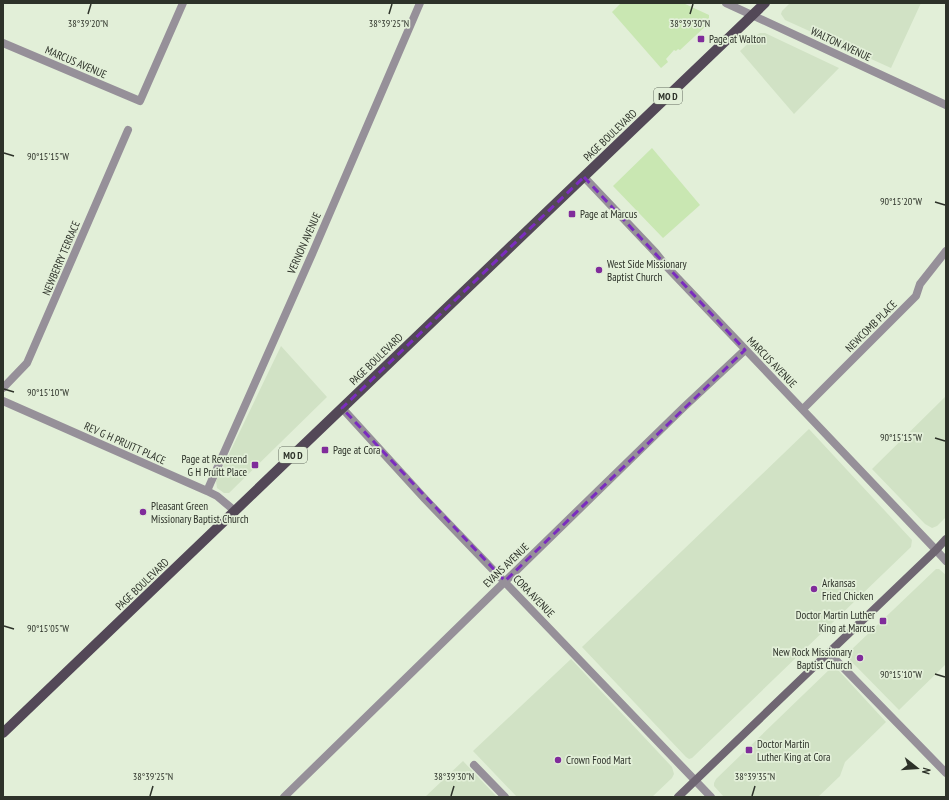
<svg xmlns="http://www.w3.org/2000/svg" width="949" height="800" font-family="'PT Sans Narrow',sans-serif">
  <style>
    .built { fill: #d1e2c5 }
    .green { fill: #c9e7b2 }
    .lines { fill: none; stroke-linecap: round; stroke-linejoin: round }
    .minor { stroke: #969099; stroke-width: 8 }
    .tertiary { stroke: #969099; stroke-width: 8 }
    .secondary { stroke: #6f6672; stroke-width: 8 }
    .primary { stroke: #534857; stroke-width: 10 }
    .marked { fill: none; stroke: #7b2cbf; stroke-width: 3; stroke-dasharray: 8 5; stroke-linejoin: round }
    .ticks { fill: none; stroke: #2d3229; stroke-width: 1.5 }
    .poi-dot { fill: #802c9b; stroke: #e2efd8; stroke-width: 1.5 }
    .labels { text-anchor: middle; stroke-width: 3.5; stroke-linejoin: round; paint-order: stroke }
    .shield { fill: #e2efd8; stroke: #636b5e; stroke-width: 1 }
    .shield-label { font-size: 10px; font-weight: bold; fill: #2d3229 }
    .poi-label { font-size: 11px; fill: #2d3229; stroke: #e2efd8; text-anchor: start }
    .street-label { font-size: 11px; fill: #2d3229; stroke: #e2efd8 }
    .ticks-label { font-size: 10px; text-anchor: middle; fill: #2d3229; stroke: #e2efd8; stroke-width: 3.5; stroke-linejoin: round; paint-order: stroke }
  </style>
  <rect width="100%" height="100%" fill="#e2efd8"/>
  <!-- built -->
  <path class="built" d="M 790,3 L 921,3 L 891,68 L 785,20 L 781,14 L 782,11 Z
    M 760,33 L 765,33 L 839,68 L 794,114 L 740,51 L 758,34 Z
    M 281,346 L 327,397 L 229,493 L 224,493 L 217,488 L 216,481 Z
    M 946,396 L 946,517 L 937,526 L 932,528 L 925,524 L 872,469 Z
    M 809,429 L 912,540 L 911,547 L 692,758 L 689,759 L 686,757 L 582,647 Z
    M 936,569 L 939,569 L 946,575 L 946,664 L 899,710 L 849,659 L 848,655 L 850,651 Z
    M 571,659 L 672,767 L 674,774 L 672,778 L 652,797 L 517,797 L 473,751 Z
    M 832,667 L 835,668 L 839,671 L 886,722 L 845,762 L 840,776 L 818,797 L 724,797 L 714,786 L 714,783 L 716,779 Z
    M 463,761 L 497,797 L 425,797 Z"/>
  <!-- green -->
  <path class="green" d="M 621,3 L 683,3 L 709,15 L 709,23 L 680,50 L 678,49 L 676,51 L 674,50 L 666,59 L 668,62 L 661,68 L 612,12 Z
    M 652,148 L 700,205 L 663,238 L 613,186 Z"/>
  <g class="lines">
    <!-- minor -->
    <path class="minor" d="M 726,3 L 946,105
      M 3,43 L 140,101 L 183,3
      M 584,177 L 655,252 L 667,267 L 936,550
      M 3,388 L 27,363 L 128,130
      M 3,401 L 207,491 L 217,496 L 235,511
      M 342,408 L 425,499 L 711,797
      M 803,409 L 916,296 L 920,284 L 946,251
      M 207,491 L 313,252 L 420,3
      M 829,653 L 946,773
      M 474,765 L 505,797
      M 284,797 L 684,407 L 745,350"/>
    <!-- tertiary -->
    <path class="tertiary" d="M 936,550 L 946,561"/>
    <!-- secondary -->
    <path class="secondary" d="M 678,797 L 936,550 L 946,539"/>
    <!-- primary -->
    <path class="primary" d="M 3,733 L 765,3"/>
  </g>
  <!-- marked area -->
  <path class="marked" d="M 584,177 L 745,350 L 505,581 L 342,408 Z"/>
  <!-- ticks -->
  <path class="ticks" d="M 88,14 L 91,4M 389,14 L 392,4M 690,14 L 693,4M 4,153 L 14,156M 935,202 L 945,205M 4,389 L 14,392M 935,438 L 945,441M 4,626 L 14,629M 935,674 L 945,677M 150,796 L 153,786M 451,796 L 454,786M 752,796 L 755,786"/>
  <!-- markers -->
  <g class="poi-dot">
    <rect x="697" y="35" width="8" height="8" rx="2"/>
    <rect x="568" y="210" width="8" height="8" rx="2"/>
    <circle cx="599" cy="270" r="4"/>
    <rect x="321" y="446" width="8" height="8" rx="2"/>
    <rect x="251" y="461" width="8" height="8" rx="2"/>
    <circle cx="143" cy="512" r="4"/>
    <circle cx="814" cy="589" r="4"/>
    <rect x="879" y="617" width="8" height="8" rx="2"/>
    <circle cx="860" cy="658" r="4"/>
    <rect x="745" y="746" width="8" height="8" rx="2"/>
    <circle cx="558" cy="760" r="4"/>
  </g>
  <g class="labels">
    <!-- shield labels -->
    <g class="shield">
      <rect x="654" y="88" width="28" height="16" rx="3"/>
      <rect x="279" y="447" width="28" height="16" rx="3"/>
    </g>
    <g class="shield-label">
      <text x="668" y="100">MO D</text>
      <text x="293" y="459">MO D</text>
    </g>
    <!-- poi labels -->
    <g class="poi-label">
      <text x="709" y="43">Page at Walton</text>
      <text x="580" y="218">Page at Marcus</text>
      <text x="607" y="268">West Side Missionary<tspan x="607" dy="13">Baptist Church</tspan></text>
      <text x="333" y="454">Page at Cora</text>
      <text x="247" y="463" text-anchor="end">Page at Reverend<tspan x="247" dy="13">G H Pruitt Place</tspan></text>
      <text x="151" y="510">Pleasant Green<tspan x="151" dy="13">Missionary Baptist Church</tspan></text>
      <text x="822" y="587">Arkansas<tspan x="822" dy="13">Fried Chicken</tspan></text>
      <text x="875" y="619" text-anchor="end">Doctor Martin Luther<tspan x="875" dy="13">King at Marcus</tspan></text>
      <text x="852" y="656" text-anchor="end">New Rock Missionary<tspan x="852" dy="13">Baptist Church</tspan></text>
      <text x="757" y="748">Doctor Martin<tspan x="757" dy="13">Luther King at Cora</tspan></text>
      <text x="566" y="764">Crown Food Mart</text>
    </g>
    <!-- street labels -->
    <g class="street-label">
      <text transform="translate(841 44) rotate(25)" y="4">WALTON AVENUE</text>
      <text transform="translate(76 62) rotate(23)" y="4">MARCUS AVENUE</text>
      <text transform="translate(610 135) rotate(-44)" y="4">PAGE BOULEVARD</text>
      <text transform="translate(304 243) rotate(-66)" y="4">VERNON AVENUE</text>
      <text transform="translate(61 258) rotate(-67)" y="4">NEWBERRY TERRACE</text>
      <text transform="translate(871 326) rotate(-45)" y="4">NEWCOMB PLACE</text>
      <text transform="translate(376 359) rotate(-44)" y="4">PAGE BOULEVARD</text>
      <text transform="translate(772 362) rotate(46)" y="4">MARCUS AVENUE</text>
      <text transform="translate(125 443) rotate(24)" y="4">REV G H PRUITT PLACE</text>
      <text transform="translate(506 565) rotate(-44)" y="4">EVANS AVENUE</text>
      <text transform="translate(142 584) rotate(-44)" y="4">PAGE BOULEVARD</text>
      <text transform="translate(534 596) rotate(46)" y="4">CORA AVENUE</text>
    </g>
  </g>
  <g class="ticks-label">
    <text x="88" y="27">38°39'20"N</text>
    <text x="389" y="27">38°39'25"N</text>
    <text x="690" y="27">38°39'30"N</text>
    <text x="48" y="160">90°15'15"W</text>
    <text x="901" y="205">90°15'20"W</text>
    <text x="48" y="396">90°15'10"W</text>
    <text x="901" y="441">90°15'15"W</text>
    <text x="48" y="632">90°15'05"W</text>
    <text x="901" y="678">90°15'10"W</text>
    <text x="153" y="780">38°39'25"N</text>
    <text x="454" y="780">38°39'30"N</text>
    <text x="755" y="780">38°39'35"N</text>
  </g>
  <!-- border -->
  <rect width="949" height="800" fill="none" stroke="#2d3229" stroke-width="8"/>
  <!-- north arrow -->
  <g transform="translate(917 768) rotate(107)" stroke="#e2efd8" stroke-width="3" paint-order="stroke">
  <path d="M0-3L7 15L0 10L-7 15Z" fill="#2d3229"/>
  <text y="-6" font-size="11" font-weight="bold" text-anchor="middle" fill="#2d3229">N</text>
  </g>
</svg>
